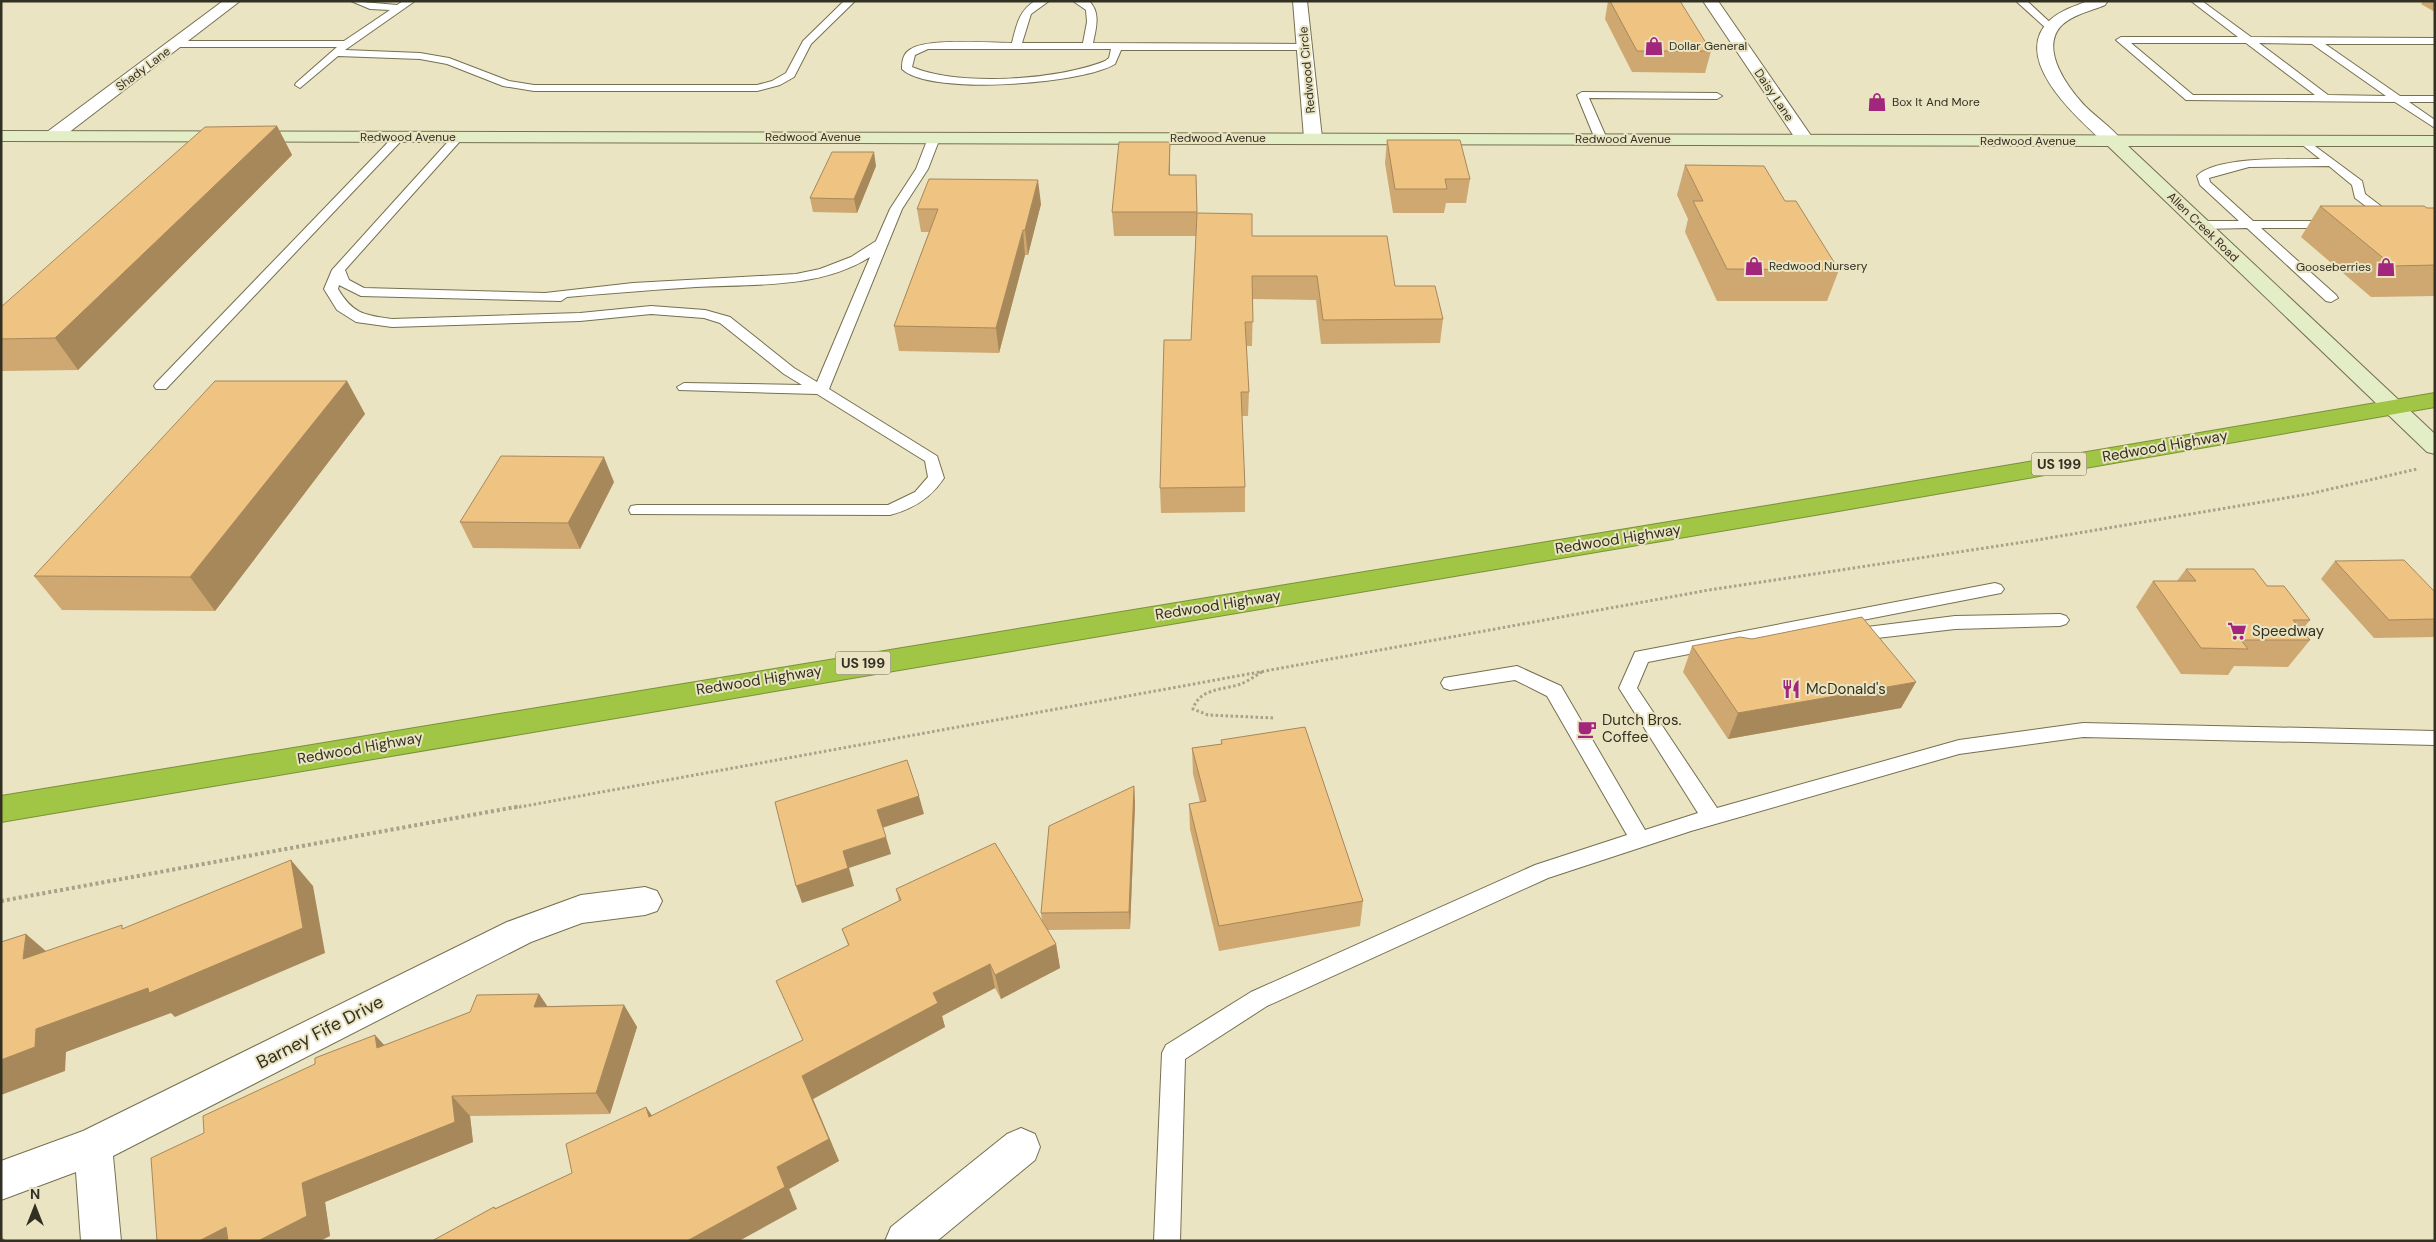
<svg xmlns="http://www.w3.org/2000/svg" width="2436" height="1242" font-family="'DM Sans',sans-serif">
  <style>
    .lines { fill: none; stroke-linecap: round; stroke-linejoin: round }
    .lane-casing { stroke: #757050; stroke-width: 2 }
    .street-casing { stroke: #757050; stroke-width: 2 }
    .secondary-casing { stroke: #757050; stroke-width: 2 }
    .highway-casing { stroke: #7a9139; stroke-width: 2 }
    .path-far1 { stroke: #a7a288; stroke-width: 3; stroke-dasharray: 2.5 2.5; stroke-linecap: butt }
    .path { stroke: #a7a288; stroke-width: 4; stroke-dasharray: 3 3; stroke-linecap: butt }
    .lane { fill: #fff; fill-rule: evenodd }
    .street { fill: #fff; fill-rule: evenodd }
    .secondary { fill: #e3eec7; fill-rule: evenodd }
    .highway { fill: #a1c545; fill-rule: evenodd }
    .wall { fill: #cea870 }
    .shaded-wall { fill: #a7885b }
    .building { fill: #efc382; stroke: #a7885b }
    .labels { text-anchor: middle; stroke-width: 4; stroke-linejoin: round; paint-order: stroke }
    .far-poi-label { font-size: 12px; fill: #323023; stroke: #eae4c2; text-anchor: start }
    .far-street-label { font-size: 12px; fill: #323023; stroke: #eae4c2 }
    .shield { fill: #eae4c2; stroke: #696653; stroke-width: 1 }
    .shield-label { font-size: 14px; font-weight: bold; fill: #323023 }
    .street-label { font-size: 15px; fill: #323023; stroke: #eae4c2 }
    .poi-label { font-size: 15px; fill: #323023; stroke: #eae4c2; text-anchor: start }
    .near-street-label { font-size: 18px; fill: #323023; stroke: #eae4c2 }
  </style>
  <rect width="100%" height="100%" fill="#eae4c2"/>
  <g class="lines">
    <!-- lane casing -->
    <g class="lane-casing">
      <path id="lane" d="M 351,1 L 397,5 L 403,1 L 415,1 L 345,50 L 420,53 L 449,58 L 509,81 L 534,85 L 757,85 L 772,81 L 786,73 L 803,41 L 844,1 L 855,1 L 811,44 L 794,77 L 780,85 L 757,91 L 534,91 L 503,86 L 447,64 L 420,59 L 338,56 L 300,88 L 295,85 L 296,83 L 337,47 L 176,47 L 171,44 L 176,41 L 344,41 L 390,10 L 370,9 Z
        M 1035,1 L 1049,1 L 1031,14 L 1022,43 L 1083,43 L 1087,22 L 1086,10 L 1073,1 L 1089,1 C 1101,13 1096,28 1093,43 L 1305,44 L 1310,47 L 1305,50 L 1121,50 L 1115,64 C 1083,84 929,96 902,69 C 902,61 903,53 911,49 C 928,38 989,43 1012,43 C 1016,27 1019,10 1035,1 ZM 928,49 L 1111,49 L 1109,58 L 1105,61 C 1058,80 960,87 912,67 L 915,55 Z
        M 2016,1 L 2027,1 L 2054,26 L 2054,30 L 2048,30 Z
        M 2191,1 L 2202,1 L 2251,37 L 2435,38 L 2435,44 L 2325,44 L 2400,96 L 2435,96 L 2435,102 L 2409,102 L 2435,120 L 2435,128 L 2395,102 L 2186,100 L 2116,40 L 2121,37 L 2238,37 ZM 2131,43 L 2246,43 L 2315,95 L 2193,95 ZM 2259,43 L 2312,44 L 2386,96 L 2328,95 Z
        M 1582,92 L 1717,93 L 1722,96 L 1717,99 L 1589,98 L 1607,139 L 1601,142 L 1595,139 L 1577,95 Z
        M 399,134 L 403,135 L 403,139 L 166,389 L 156,389 L 154,386 L 156,383 L 395,135 Z
        M 458,134 L 462,135 L 462,139 L 345,270 L 349,280 L 364,288 L 545,293 L 633,283 L 796,274 L 820,269 L 851,257 L 876,241 L 890,209 L 916,169 L 928,138 L 930,136 L 938,136 L 940,138 L 928,169 L 902,209 L 829,389 L 937,456 L 944,478 C 931,498 913,509 890,515 L 631,514 L 629,510 L 631,506 L 637,505 L 888,505 L 915,492 L 928,477 L 925,461 L 817,394 L 679,390 L 677,387 L 684,383 L 802,385 L 784,374 L 720,323 L 704,318 L 651,314 L 580,321 L 392,327 L 356,322 L 337,310 L 324,289 L 332,270 L 454,135 ZM 870,257 L 817,382 L 794,368 L 730,317 L 705,310 L 651,306 L 580,313 L 392,319 C 364,315 353,314 338,289 L 339,285 L 361,296 L 561,301 L 567,297 C 610,293 653,290 696,287 C 753,284 820,289 870,257 Z
        M 2304,138 L 2362,181 L 2365,194 L 2394,216 L 2396,219 C 2393,224 2390,225 2384,224 L 2383,219 L 2355,198 L 2352,185 L 2329,166 L 2249,167 L 2209,178 L 2210,182 L 2253,221 L 2337,221 L 2339,224 L 2333,228 L 2261,228 L 2336,295 L 2338,298 L 2331,302 L 2326,301 L 2247,228 L 2201,229 L 2195,225 L 2201,221 L 2239,221 L 2200,185 L 2197,176 C 2216,156 2293,159 2320,159 L 2300,143 L 2300,139 Z
        M 1995,583 L 2001,585 L 2004,589 L 2001,593 L 1648,662 L 1637,688 L 1717,808 L 1959,740 L 2083,723 L 2435,731 L 2435,745 L 2083,737 L 1959,754 L 1691,831 L 1548,878 L 1267,1006 L 1185,1059 L 1180,1241 L 1154,1241 L 1162,1053 L 1166,1045 L 1251,992 L 1535,865 L 1627,835 L 1547,696 L 1515,680 L 1450,690 L 1444,688 L 1441,683 L 1444,678 L 1517,666 L 1561,686 L 1645,830 L 1698,813 L 1619,688 L 1635,652 Z
        M 2060,614 L 2066,616 L 2069,620 L 2066,624 L 2060,626 L 1955,629 L 1851,641 L 1845,639 L 1842,635 L 1845,631 L 1851,629 L 1955,616 Z"/>
    </g>
    <!-- street casing -->
    <g class="street-casing">
      <path id="street" d="M 223,1 L 240,1 L 59,140 L 47,140 L 44,136 L 47,132 Z
        M 1293,1 L 1307,1 L 1322,138 L 1319,142 L 1307,142 L 1304,138 Z
        M 1703,1 L 1718,1 L 1814,140 L 1811,144 L 1799,144 Z
        M 2088,1 L 2107,2 L 2105,5 C 2091,11 2071,15 2060,27 C 2040,51 2069,89 2085,106 C 2097,118 2113,128 2122,141 L 2119,145 L 2107,145 C 2080,120 2008,59 2050,20 C 2061,10 2075,6 2088,1 Z
        M 645,887 L 657,891 L 662,901 L 657,911 L 645,915 L 582,923 L 531,942 L 113,1156 L 121,1241 L 81,1241 L 76,1172 L 1,1200 L 1,1161 L 83,1131 L 507,922 L 581,895 Z
        M 1021,1128 L 1035,1134 L 1040,1147 L 1035,1160 L 937,1241 L 885,1241 L 891,1227 L 1007,1134 Z"/>
    </g>
    <!-- secondary casing -->
    <g class="secondary-casing">
      <path id="secondary" d="M 1,131 L 2435,136 L 2435,146 L 2128,146 L 2435,434 L 2435,454 L 2427,452 L 2108,146 L 1,141 Z"/>
    </g>
    <!-- highway casing -->
    <g class="highway-casing">
      <path id="highway" d="M 2435,393 L 2435,407 L 1827,513 L 1,822 L 1,796 L 1827,496 Z"/>
    </g>
    <!-- path-far1 -->
    <path class="path-far1" d="M 1262,672 C 1255,676 1248,681 1241,684 C 1224,690 1199,688 1193,709 L 1208,715 L 1274,718
      M 514,808 L 1709,590 L 2031,541 L 2309,494 L 2417,469"/>
    <!-- path -->
    <path class="path" d="M 1,901 L 521,806"/>
    <!-- lane -->
    <use href="#lane" class="lane"/>
    <!-- street -->
    <use href="#street" class="street"/>
    <!-- secondary -->
    <use href="#secondary" class="secondary"/>
    <!-- highway -->
    <use href="#highway" class="highway"/>
  </g>
  <!-- wall -->
  <path class="wall" d="M 1608,1 L 1680,1 L 1711,51 L 1705,73 L 1632,72 L 1605,19 Z
    M 2423,1 L 2435,1 L 2435,12 L 2421,4 Z
    M 277,126 L 292,155 L 78,370 L 1,371 L 1,307 Z
    M 1387,140 L 1470,179 L 1466,203 L 1446,203 L 1444,213 L 1393,213 L 1385,163 Z
    M 1170,142 L 1170,175 L 1196,175 L 1197,213 L 1252,236 L 1395,286 L 1443,319 L 1440,343 L 1321,344 L 1316,300 L 1253,299 L 1252,346 L 1246,346 L 1249,392 L 1248,416 L 1242,416 L 1245,487 L 1245,512 L 1161,513 L 1160,488 L 1191,340 L 1196,236 L 1114,236 L 1112,212 Z
    M 1685,165 L 1785,201 L 1839,270 L 1827,301 L 1717,301 L 1685,232 L 1688,219 L 1677,195 Z
    M 876,166 L 857,213 L 813,212 L 810,198 Z
    M 1041,204 L 1028,255 L 1025,255 L 999,353 L 899,351 L 894,326 L 929,232 L 921,232 L 917,209 Z
    M 2320,206 L 2435,208 L 2435,296 L 2371,297 L 2301,237 Z
    M 347,381 L 365,414 L 215,611 L 62,610 L 34,576 Z
    M 614,482 L 580,549 L 473,548 L 460,522 Z
    M 2335,561 L 2435,592 L 2435,637 L 2374,638 L 2321,579 Z
    M 2186,569 L 2267,586 L 2310,620 L 2302,630 L 2310,640 L 2288,667 L 2234,666 L 2228,675 L 2181,674 L 2136,607 L 2153,581 L 2177,581 Z
    M 1692,646 L 1916,682 L 1901,708 L 1728,739 L 1683,672 Z
    M 1221,740 L 1363,901 L 1360,926 L 1219,951 L 1190,829 L 1189,804 L 1200,802 L 1193,774 L 1192,748 L 1221,744 Z
    M 1134,786 L 1135,804 L 1130,929 L 1048,930 L 1056,944 L 1060,968 L 1001,999 L 995,988 L 942,1016 L 945,1027 L 813,1099 L 839,1161 L 789,1189 L 797,1209 L 432,1241 L 494,1207 L 496,1208 L 572,1173 L 646,1107 L 652,1116 L 803,1040 L 848,945 L 842,929 L 899,901 L 896,889 L 1042,921 L 1041,913 Z
    M 539,994 L 547,1006 L 624,1005 L 637,1027 L 610,1114 L 470,1116 L 473,1142 L 325,1202 L 330,1236 L 204,1133 L 315,1064 L 375,1035 L 384,1045 Z"/>
  <!-- shaded-wall -->
  <path class="shaded-wall" d="M 277,126 L 292,155 L 78,370 L 55,338 Z
    M 1170,142 L 1170,165 L 1169,199 L 1169,175 Z
    M 874,152 L 876,166 L 857,213 L 854,199 Z
    M 1038,180 L 1041,204 L 1028,255 L 1025,230 Z
    M 1023,230 L 1025,255 L 999,353 L 996,328 Z
    M 347,381 L 365,414 L 215,611 L 190,577 Z
    M 604,457 L 614,482 L 580,549 L 568,523 Z
    M 1916,682 L 1901,708 L 1728,739 L 1738,713 Z
    M 1134,786 L 1135,804 L 1130,929 L 1129,912 Z
    M 919,796 L 924,814 L 882,828 L 877,810 Z
    M 886,837 L 891,854 L 849,868 L 854,886 L 802,903 L 796,886 L 843,851 Z
    M 291,860 L 313,886 L 325,953 L 175,1017 L 171,1013 L 66,1052 L 65,1071 L 1,1095 L 1,1060 L 36,1029 Z
    M 26,934 L 54,958 L 23,959 Z
    M 1056,944 L 1060,968 L 1001,999 L 995,975 Z
    M 990,964 L 995,988 L 942,1016 L 945,1027 L 813,1099 L 839,1161 L 789,1189 L 797,1209 L 739,1241 L 687,1241 L 777,1167 L 802,1076 L 933,993 Z
    M 539,994 L 554,1016 L 534,1007 Z
    M 624,1005 L 637,1027 L 610,1114 L 596,1093 Z
    M 375,1035 L 395,1057 L 377,1048 Z
    M 452,1096 L 470,1116 L 473,1142 L 325,1202 L 330,1236 L 320,1241 L 258,1241 L 302,1183 Z
    M 646,1107 L 662,1130 L 649,1117 Z
    M 226,1227 L 244,1241 L 199,1241 Z
    M 1,1237 L 7,1241 L 1,1241 Z"/>
  <!-- building -->
  <path class="building" d="M 1610,1 L 1680,1 L 1711,51 L 1637,51 Z
    M 277,126 L 55,338 L 1,339 L 1,307 L 205,127 Z
    M 1387,140 L 1460,140 L 1470,179 L 1445,179 L 1447,189 L 1395,189 Z
    M 1119,142 L 1170,142 L 1169,175 L 1196,175 L 1197,212 L 1112,212 Z
    M 832,152 L 874,152 L 854,199 L 810,198 Z
    M 1685,165 L 1764,166 L 1785,201 L 1796,201 L 1839,270 L 1727,269 L 1693,201 L 1703,201 Z
    M 929,179 L 1038,180 L 1025,230 L 1023,230 L 996,328 L 894,326 L 938,209 L 917,209 Z
    M 2320,206 L 2424,206 L 2427,208 L 2435,208 L 2435,265 L 2393,266 Z
    M 1197,213 L 1252,214 L 1252,236 L 1387,236 L 1395,286 L 1435,286 L 1443,319 L 1323,320 L 1317,276 L 1252,276 L 1253,322 L 1245,322 L 1249,392 L 1241,392 L 1245,487 L 1160,488 L 1164,340 L 1191,340 Z
    M 215,381 L 347,381 L 190,577 L 34,576 Z
    M 501,456 L 604,457 L 568,523 L 460,522 Z
    M 2404,560 L 2435,592 L 2435,619 L 2389,620 L 2335,561 Z
    M 2186,569 L 2254,569 L 2267,586 L 2284,586 L 2310,620 L 2293,620 L 2310,640 L 2241,640 L 2248,649 L 2201,648 L 2153,581 L 2196,581 Z
    M 1862,617 L 1916,682 L 1738,713 L 1692,646 L 1740,637 L 1752,639 Z
    M 1305,727 L 1363,901 L 1219,926 L 1189,804 L 1206,801 L 1192,748 L 1222,744 L 1221,740 Z
    M 907,760 L 919,796 L 877,810 L 886,837 L 843,851 L 848,868 L 796,886 L 775,802 Z
    M 1134,786 L 1129,912 L 1041,913 L 1049,826 Z
    M 995,843 L 1056,944 L 995,975 L 990,964 L 933,993 L 938,1003 L 802,1076 L 829,1139 L 777,1167 L 785,1187 L 687,1241 L 432,1241 L 494,1207 L 495,1209 L 572,1173 L 566,1144 L 646,1107 L 649,1117 L 803,1040 L 776,981 L 849,945 L 842,929 L 901,900 L 896,889 Z
    M 291,860 L 303,928 L 149,993 L 148,988 L 36,1029 L 35,1047 L 1,1060 L 1,942 L 26,934 L 23,959 L 122,925 L 122,929 Z
    M 539,994 L 534,1007 L 624,1005 L 596,1093 L 452,1096 L 455,1122 L 302,1183 L 307,1216 L 258,1241 L 228,1241 L 226,1227 L 199,1241 L 157,1241 L 151,1158 L 204,1133 L 203,1116 L 315,1064 L 315,1058 L 375,1035 L 377,1048 L 470,1012 L 477,995 Z"/>
  <!-- icons -->
  <defs>
    <g id="shop-bare" transform="scale(1.5)"><path d="M-5-2.5h2.3a2.7 3.5 0 0 1 5.4 0H5L5.5 6h-11ZM-1.5-2.5h3a1.5 2.3 0 0 0-3 0Z" fill="#a1267c" stroke="#eae4c2" stroke-width="2.5" paint-order="stroke"/></g>
    <g id="supermarket-bare" transform="scale(1.5)"><path d="M-6-5.5h2.5l.6 2H6L4.5 2H-2.5L-4.4-4H-6ZM-1.5 3.2a1.3 1.3 0 1 0 .1 0ZM3 3.2a1.3 1.3 0 1 0 .1 0Z" fill="#a1267c" stroke="#eae4c2" stroke-width="2.5" paint-order="stroke"/></g>
    <g id="restaurant-bare" transform="scale(1.5)"><path d="M-5-6h1v4h1v-4h1v4h1v-4h1v5L-1.5 .5V6h-2V.5L-5-1ZM5-6V6H3V1.5H1.5Q1.5-4 5-6Z" fill="#a1267c" stroke="#eae4c2" stroke-width="2.5" paint-order="stroke"/></g>
    <g id="cafe-bare" transform="scale(1.5)"><path d="M-5.5-4.5H6V0H3Q3 3.5 0 3.5H-2.5Q-5.5 3.5-5.5 0ZM3-3.2v2h1.7v-2ZM-6 4.5H4V6H-6Z" fill="#a1267c" stroke="#eae4c2" stroke-width="2.5" paint-order="stroke"/></g>
  </defs>
  <g fill-rule="evenodd">
    <use href="#shop-bare" x="1654" y="46"/>
    <use href="#shop-bare" x="1877" y="102"/>
    <use href="#shop-bare" x="1754" y="266"/>
    <use href="#shop-bare" x="2386" y="267"/>
    <use href="#supermarket-bare" x="2237" y="631"/>
    <use href="#restaurant-bare" x="1791" y="689"/>
    <use href="#cafe-bare" x="1587" y="729"/>
  </g>
  <g class="labels">
    <!-- far-poi labels -->
    <g class="far-poi-label">
      <text x="1669" y="50">Dollar General</text>
      <text x="1892" y="106">Box It And More</text>
      <text x="1769" y="270">Redwood Nursery</text>
      <text x="2371" y="271" text-anchor="end">Gooseberries</text>
    </g>
    <!-- far-street labels -->
    <g class="far-street-label">
      <text transform="translate(143 69) rotate(-37)" y="4">Shady Lane</text>
      <text transform="translate(1307 70) rotate(-95)" y="4">Redwood Circle</text>
      <text transform="translate(1774 95) rotate(56)" y="4">Daisy Lane</text>
      <text x="408" y="141">Redwood Avenue</text>
      <text x="813" y="141">Redwood Avenue</text>
      <text x="1218" y="142">Redwood Avenue</text>
      <text x="1623" y="143">Redwood Avenue</text>
      <text x="2028" y="145">Redwood Avenue</text>
      <text transform="translate(2203 227) rotate(44)" y="4">Allen Creek Road</text>
    </g>
    <!-- shield labels -->
    <g class="shield">
      <rect x="2031.5" y="452.5" width="55" height="23" rx="4"/>
      <rect x="835.5" y="651.5" width="55" height="23" rx="4"/>
    </g>
    <g class="shield-label">
      <text x="2059" y="469">US 199</text>
      <text x="863" y="668">US 199</text>
    </g>
    <!-- street labels -->
    <g class="street-label">
      <text transform="translate(2165 446) rotate(-10)" y="5">Redwood Highway</text>
      <text transform="translate(1618 539) rotate(-9)" y="5">Redwood Highway</text>
      <text transform="translate(1218 605) rotate(-9)" y="5">Redwood Highway</text>
      <text transform="translate(759 680) rotate(-9)" y="5">Redwood Highway</text>
      <text transform="translate(360 748) rotate(-10)" y="5">Redwood Highway</text>
    </g>
    <!-- poi labels -->
    <g class="poi-label">
      <text x="2252" y="636">Speedway</text>
      <text x="1806" y="694">McDonald's</text>
      <text x="1602" y="725">Dutch Bros.<tspan x="1602" dy="17">Coffee</tspan></text>
    </g>
    <!-- near-street labels -->
    <g class="near-street-label">
      <text transform="translate(320 1032) rotate(-27)" y="6">Barney Fife Drive</text>
    </g>
  </g>
  <!-- border -->
  <rect width="2436" height="1242" fill="none" stroke="#323023" stroke-width="5"/>
  <!-- north arrow -->
  <g transform="translate(35 1207)" stroke="#eae4c2" stroke-width="4" paint-order="stroke">
  <path d="M0-4L9 19L0 12L-9 19Z" fill="#323023"/>
  <text y="-8" font-size="14" font-weight="bold" text-anchor="middle" fill="#323023">N</text>
  </g>
</svg>
